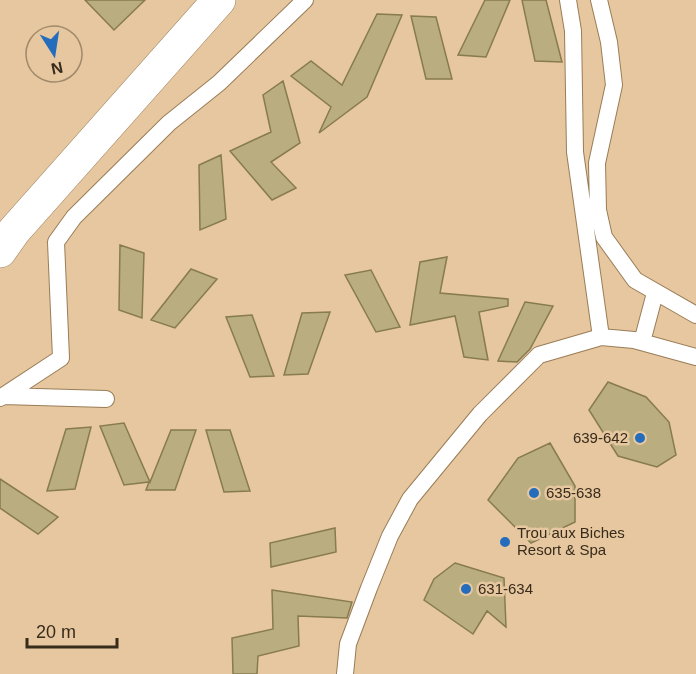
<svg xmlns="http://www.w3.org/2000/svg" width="696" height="674" font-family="Helvetica,sans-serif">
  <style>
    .building { fill: #baad7f; stroke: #877b4f; stroke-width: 1.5 }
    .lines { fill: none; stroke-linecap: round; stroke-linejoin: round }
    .lane-casing { stroke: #997d57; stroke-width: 18 }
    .secondary-casing { stroke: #997d57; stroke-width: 34 }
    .lane { stroke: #fff; stroke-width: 16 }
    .secondary { stroke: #fff; stroke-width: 33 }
    .poi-dot { fill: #246dbd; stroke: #e6c79f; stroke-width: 2 }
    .labels { text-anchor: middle; stroke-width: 5; stroke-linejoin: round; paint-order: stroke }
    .poi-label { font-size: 15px; fill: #372b1b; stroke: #e6c79f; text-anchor: start }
  </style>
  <rect width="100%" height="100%" fill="#e6c79f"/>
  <!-- building -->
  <path class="building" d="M 85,0 L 145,0 L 114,30 Z
    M 485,0 L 510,0 L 486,57 L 458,55 Z
    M 522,0 L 546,0 L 562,62 L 535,61 Z
    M 377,14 L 402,15 L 367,97 L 319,133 L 331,107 L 291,76 L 311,61 L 342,85 Z
    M 411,16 L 436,17 L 452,79 L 426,79 Z
    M 283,81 L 300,143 L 271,162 L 296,188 L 272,200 L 230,151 L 271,132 L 263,95 Z
    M 221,155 L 226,219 L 200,230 L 199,165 Z
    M 120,245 L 144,253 L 142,318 L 119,310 Z
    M 447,257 L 440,293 L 508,299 L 508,306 L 479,312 L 488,360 L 464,357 L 455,316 L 410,325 L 420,262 Z
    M 191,269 L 217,279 L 175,328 L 151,320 Z
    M 371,270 L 400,327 L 376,332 L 345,275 Z
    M 525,302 L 553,306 L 530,349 L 517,362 L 498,361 Z
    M 330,312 L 308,374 L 284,375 L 302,313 Z
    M 252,315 L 274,376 L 250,377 L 226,317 Z
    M 608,382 L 646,397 L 669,422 L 676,455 L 657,467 L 618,456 L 589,410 Z
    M 124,423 L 150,482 L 171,430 L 196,430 L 175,490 L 146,490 L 149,482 L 124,485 L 100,426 Z
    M 91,427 L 75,489 L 47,491 L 66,429 Z
    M 206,430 L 230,430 L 250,491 L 224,492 Z
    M 550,443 L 575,486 L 575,522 L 531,543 L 488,500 L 518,458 Z
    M 0,479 L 58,517 L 38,534 L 0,508 Z
    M 335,528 L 336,552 L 271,567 L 270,543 Z
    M 455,563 L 504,578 L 506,627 L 487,611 L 473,634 L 424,600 L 434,579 Z
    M 272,590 L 352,602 L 347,618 L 298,616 L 299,646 L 258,656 L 257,674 L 233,674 L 232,638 L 273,629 Z"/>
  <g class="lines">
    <!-- lane casing -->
    <g class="lane-casing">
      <path id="lane" d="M 568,0 L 573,31 L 575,152 L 601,337
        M 599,0 L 609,42 L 614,85 L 597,163 L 598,210 L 604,237 L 635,280 L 696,315
        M 642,342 L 655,293
        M 3,396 L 106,399
        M 0,398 L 61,358 L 56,242 L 74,217 L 169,123 L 219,83 L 305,0
        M 345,674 L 348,644 L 369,588 L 390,536 L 410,499 L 480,414 L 539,355 L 601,337 L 634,340 L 696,357"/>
    </g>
    <!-- secondary casing -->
    <g class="secondary-casing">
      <path id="secondary" d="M 0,251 L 14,231 L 219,0"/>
    </g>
    <!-- lane -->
    <use href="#lane" class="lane"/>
    <!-- secondary -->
    <use href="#secondary" class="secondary"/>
  </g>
  <!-- markers -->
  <g class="poi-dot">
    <circle cx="640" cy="438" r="6"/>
    <circle cx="534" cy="493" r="6"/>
    <circle cx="505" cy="542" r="6"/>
    <circle cx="466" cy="589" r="6"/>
  </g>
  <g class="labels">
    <!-- poi labels -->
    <g class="poi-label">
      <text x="628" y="443" text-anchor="end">639-642</text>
      <text x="546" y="498">635-638</text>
      <text x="517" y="538">Trou aux Biches<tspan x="517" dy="17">Resort &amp; Spa</tspan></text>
      <text x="478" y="594">631-634</text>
    </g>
  </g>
  <!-- north arrow -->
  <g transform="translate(54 54) rotate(168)"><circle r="28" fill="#e6c79f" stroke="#a0896a" stroke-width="1.5"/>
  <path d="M0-4.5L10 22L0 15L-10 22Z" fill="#246dbd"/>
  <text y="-9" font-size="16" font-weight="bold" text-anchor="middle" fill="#372b1b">N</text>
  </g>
  <!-- scale -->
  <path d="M27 638v9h90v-9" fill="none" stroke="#372b1b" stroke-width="3"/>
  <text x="36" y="638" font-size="18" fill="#372b1b" stroke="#e6c79f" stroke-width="4.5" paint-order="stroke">20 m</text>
</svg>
